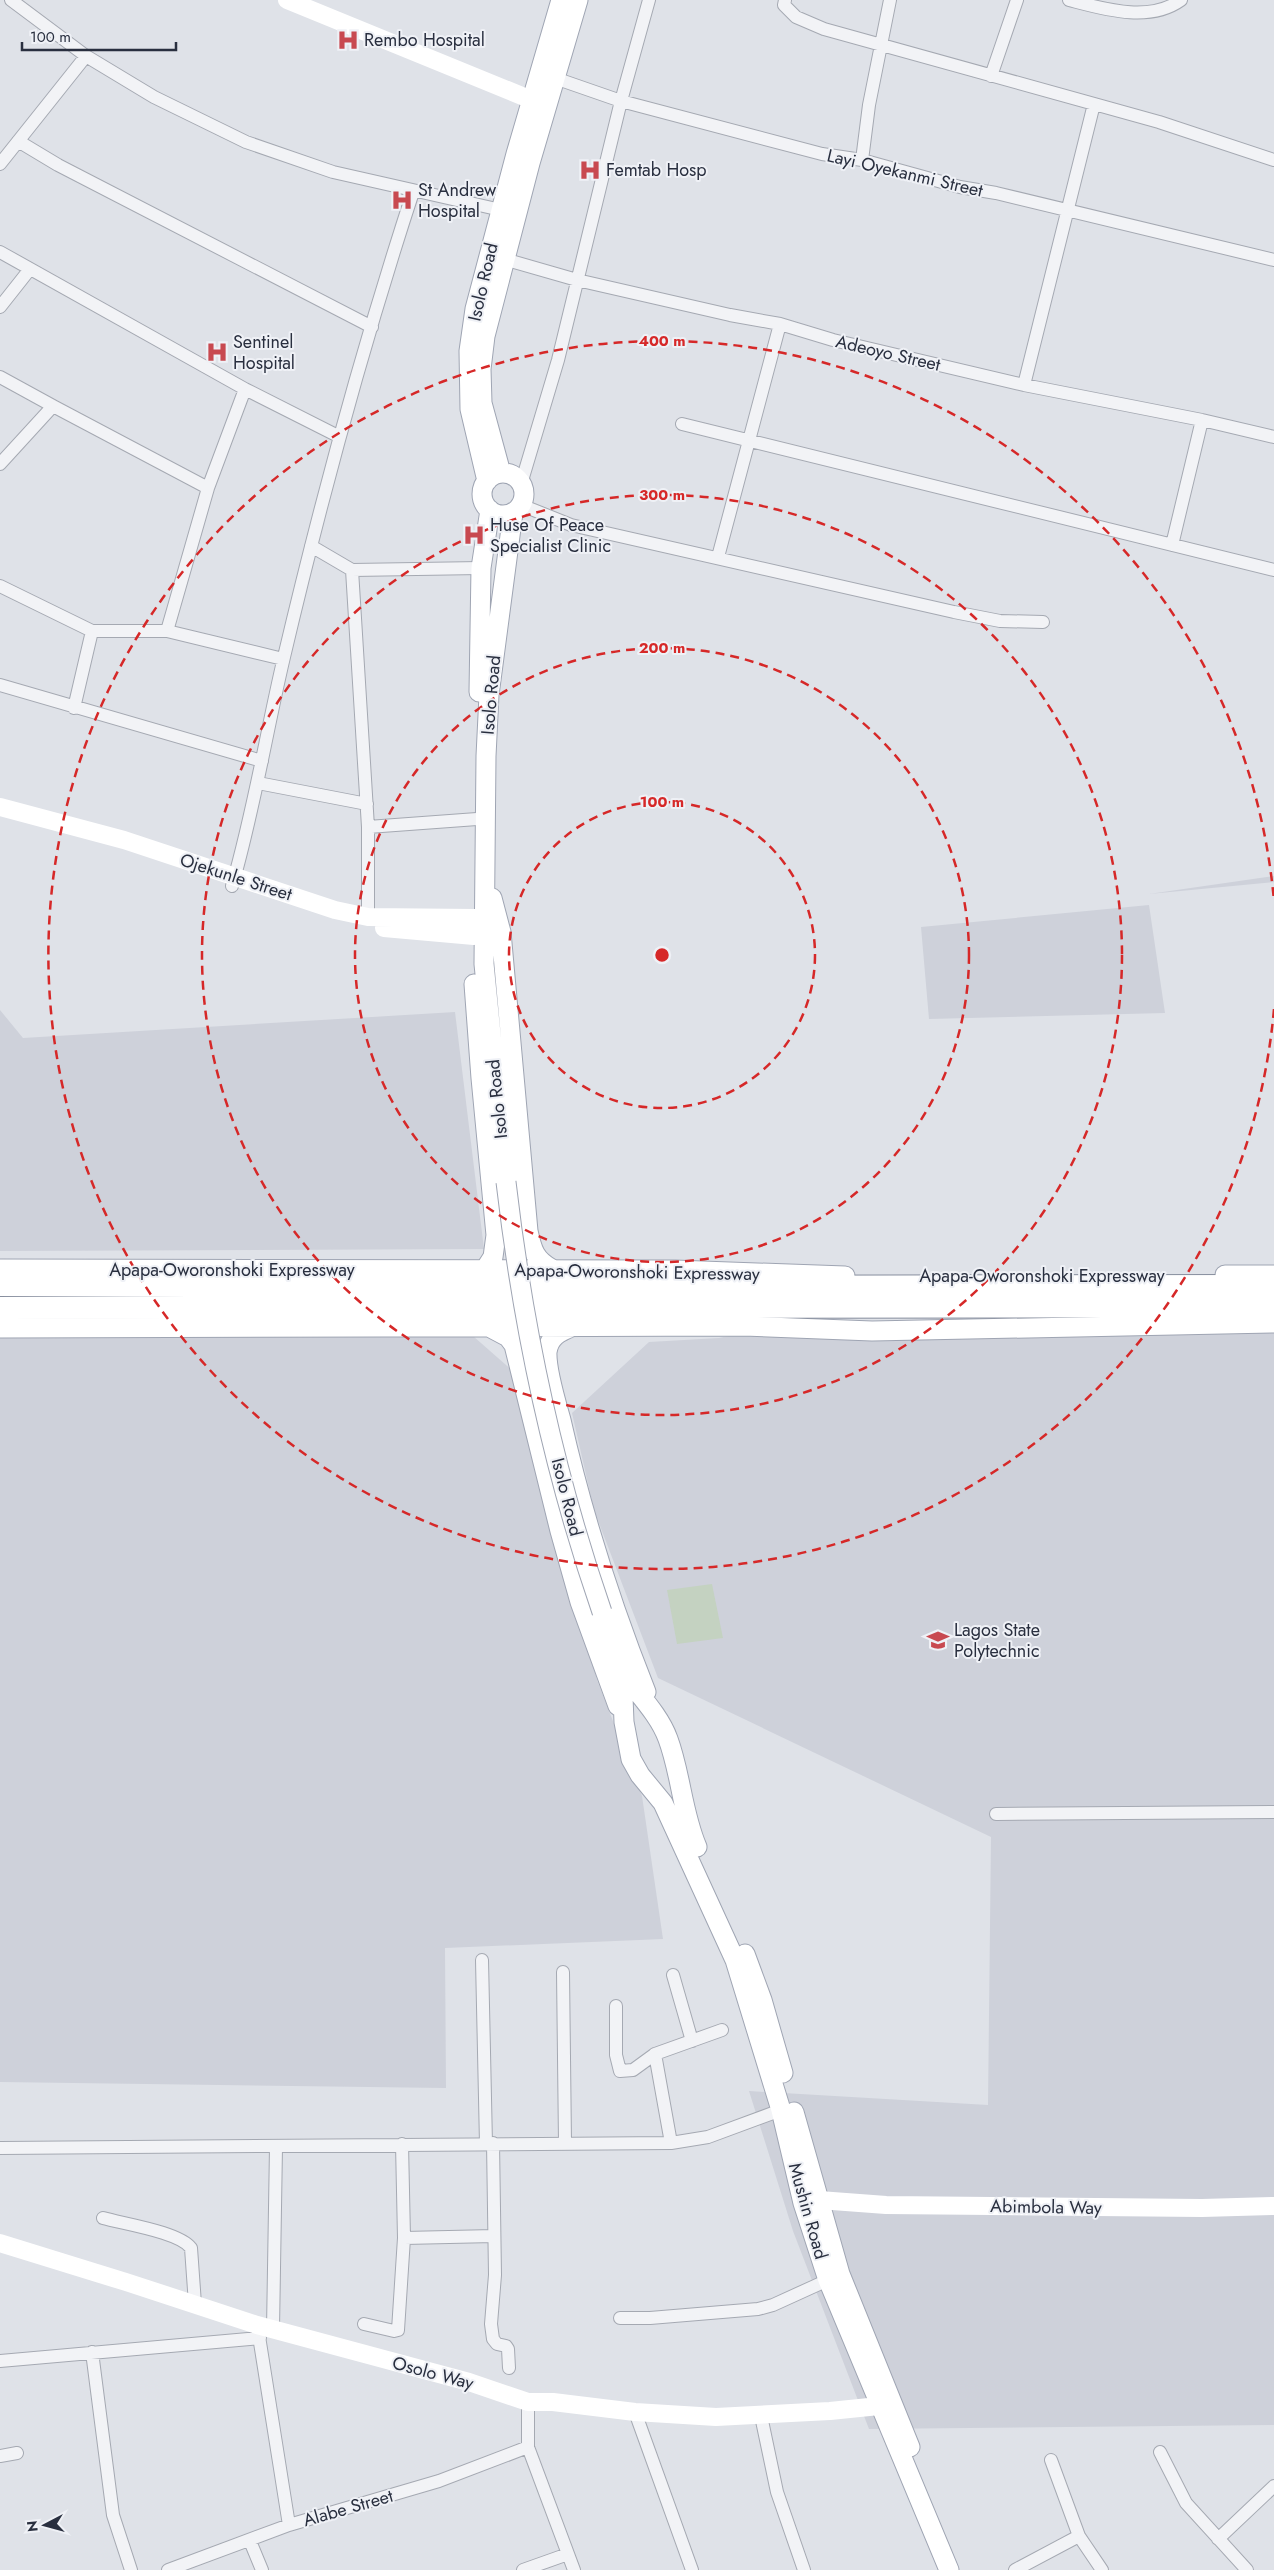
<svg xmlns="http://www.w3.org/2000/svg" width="1274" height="2570" font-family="Jost,sans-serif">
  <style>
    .built { fill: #ced1da }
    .green { fill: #c4d2c1 }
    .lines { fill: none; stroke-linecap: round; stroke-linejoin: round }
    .street-casing { stroke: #a5a9b2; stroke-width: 14 }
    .primary-casing { stroke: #9fa5b3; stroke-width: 21 }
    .highway-casing { stroke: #878e9e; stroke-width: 24 }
    .street { stroke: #f2f3f6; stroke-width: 12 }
    .secondary { stroke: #fff; stroke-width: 18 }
    .primary { stroke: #fff; stroke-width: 19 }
    .highway { stroke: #fff; stroke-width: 22 }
    .primary-bridge-casing { stroke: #9fa5b3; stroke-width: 21; stroke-linecap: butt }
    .primary-bridge { stroke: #fff; stroke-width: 19 }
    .ring { fill: none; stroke: #d62828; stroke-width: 2.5; stroke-dasharray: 9 6 }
    .labels { text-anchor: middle; stroke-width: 4; stroke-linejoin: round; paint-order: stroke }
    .poi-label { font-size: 18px; fill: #292f3f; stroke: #eff1f6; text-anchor: start }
    .street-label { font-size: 18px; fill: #292f3f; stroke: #eff1f6 }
    .centre { fill: #d62828; stroke: #eff1f6; stroke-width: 2.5 }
    .ring-label { font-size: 15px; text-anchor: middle; font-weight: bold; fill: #d62828; stroke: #eff1f6; stroke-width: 4; stroke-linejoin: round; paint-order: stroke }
  </style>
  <rect width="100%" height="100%" fill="#dfe2e8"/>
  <!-- built -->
  <path class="built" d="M 1274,876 L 1274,882 L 1149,894 Z
    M 1149,905 L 1165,1013 L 929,1019 L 921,927 Z
    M 0,1010 L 23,1038 L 455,1012 L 484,1249 L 0,1251 Z
    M 1274,1322 L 1274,2425 L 869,2429 L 793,2231 L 749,2091 L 988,2105 L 991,1837 L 658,1678 L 594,1510 L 572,1413 L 649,1342 L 719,1338 L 765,1328 Z
    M 0,1328 L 473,1336 L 514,1372 L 574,1589 L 597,1680 L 642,1796 L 663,1939 L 445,1948 L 446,2088 L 0,2082 Z"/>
  <!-- green -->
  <path class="green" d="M 712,1584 L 723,1638 L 677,1644 L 667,1590 Z"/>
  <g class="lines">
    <!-- street casing -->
    <g class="street-casing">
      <path id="street" d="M 11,0 L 86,56 L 154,97 L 246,142 L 333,172 L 501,210
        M 785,0 L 784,5 L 796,17 L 824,29 L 1159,122 L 1274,160
        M 1069,0 C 1104,9 1149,23 1181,0
        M 549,76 L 621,101 L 822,154 L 862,160 L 960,187 L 996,193 L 1274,260
        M 991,76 L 1017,0
        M 18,141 L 58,165 L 372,327
        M 862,160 L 869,105 L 890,0
        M 0,164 L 86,56
        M 0,252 L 245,389 L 338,436
        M 504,259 L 577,280 L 730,315 L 780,324 L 833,340 L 1024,385 L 1202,420 L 1274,437
        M 0,307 L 30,269
        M 0,377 L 53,406 L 0,464
        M 1024,385 L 1094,104
        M 53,406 L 208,488 L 167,631 L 92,631
        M 682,424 L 1274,570
        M 521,484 L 558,360 L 621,101 L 649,0
        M 208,488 L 245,389
        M 521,505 L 571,525 L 954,612 L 1000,621 L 1043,622
        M 1172,545 L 1202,420
        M 311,546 L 352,570
        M 718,557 L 780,324
        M 0,586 L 92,631 L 74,708
        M 167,631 L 283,659
        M 0,685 L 262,761
        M 258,783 L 367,804
        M 368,827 L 352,570 L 481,568
        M 232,886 C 254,811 266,733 284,657 C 321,500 363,345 413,192
        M 368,917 L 368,827 L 477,819
        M 996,1814 L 1274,1812
        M 482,1960 L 486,2144
        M 563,1972 L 565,2143
        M 673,1975 L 692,2041
        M 616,2006 L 616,2055 L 620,2071 L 633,2070 L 655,2054
        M 493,2143 L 495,2275 L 491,2324 L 493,2339 L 497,2344 L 506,2346 L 508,2349 L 509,2368
        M 671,2143 L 655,2054 L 722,2030
        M 0,2148 L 671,2143 L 708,2137 L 781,2110
        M 103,2218 C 124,2224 179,2232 191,2248 L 195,2304
        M 404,2238 L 494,2236
        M 620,2318 L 650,2318 L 758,2309 L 773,2305 L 828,2280
        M 364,2324 L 394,2331 L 398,2330 L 404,2238 L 402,2144
        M 273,2329 L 276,2147
        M 258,2330 L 289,2525
        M 92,2352 L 113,2515 L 131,2570
        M 0,2361 L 260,2338
        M 528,2402 L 528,2447 L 574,2570
        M 635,2412 L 692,2570
        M 761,2416 L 777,2492 L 804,2570
        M 1160,2452 L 1186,2503 L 1247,2570
        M 0,2456 L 17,2453
        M 1051,2460 L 1079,2536 L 1102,2570
        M 1218,2539 L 1274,2486
        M 250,2541 L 262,2570
        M 168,2570 L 289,2525 L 439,2481 L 528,2447
        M 523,2570 L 568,2554
        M 1015,2570 L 1079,2536"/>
    </g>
    <!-- primary casing -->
    <g class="primary-casing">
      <path id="primary" d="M 501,473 L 482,403 L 481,369 L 485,336 L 530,163 L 578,0
        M482 494a21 21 0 1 1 42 0a21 21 0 1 1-42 0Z
        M 487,481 L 470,409 L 469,351 L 475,309 L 516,154 L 561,0
        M 479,692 L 481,568 L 490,510
        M 492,898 L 501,932 L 528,1231 C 532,1250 535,1260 552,1269
        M 474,984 L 481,1078 L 496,1235 L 493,1257 L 484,1271
        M 506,1182 L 484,964 L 486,756 L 489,695 L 513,513
        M 0,1269 L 675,1270 L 845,1276
        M 1225,1275 L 1274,1275
        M 572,1327 C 559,1332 549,1337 547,1352 C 546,1370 556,1402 561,1420 C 582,1513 611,1604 646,1692
        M 0,1328 L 744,1326 L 872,1331 L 1274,1323
        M 491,1328 L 508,1337 L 514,1345 L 560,1531 L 580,1602 L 618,1706
        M 602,1612 L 622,1672 L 624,1722 L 631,1759 L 640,1775 L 663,1803 L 735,1960 L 781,2110 L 803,2203 L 828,2280 L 949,2570
        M 622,1672 C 637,1693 659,1714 668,1739 C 681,1774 682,1812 697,1847
        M 745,1954 L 762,2000 L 783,2073
        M 794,2112 L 840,2274 L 910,2447"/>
    </g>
    <!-- highway casing -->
    <g class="highway-casing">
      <path id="highway" d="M 0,1285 L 519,1287 L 1274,1286
        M 0,1308 L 1274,1306"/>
    </g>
    <!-- street -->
    <use href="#street" class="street"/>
    <!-- secondary -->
    <path class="secondary" d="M 287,0 L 544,105
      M 0,807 L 124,840 L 335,910 L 368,917 L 475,918
      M 384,928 L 474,936
      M 819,2200 L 886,2205 L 1202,2208 L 1274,2206
      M 0,2243 L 126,2282 L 257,2325 L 469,2382 L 528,2402 L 553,2402 L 635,2412 L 716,2417 L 830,2411 L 879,2406"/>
    <!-- primary -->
    <use href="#primary" class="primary"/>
    <!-- highway -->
    <use href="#highway" class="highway"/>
    <!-- primary-bridge casing -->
    <g class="primary-bridge-casing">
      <path id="primary-bridge" d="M 506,1182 C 523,1329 554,1473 602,1612"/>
    </g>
    <!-- primary-bridge -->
    <use href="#primary-bridge" class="primary-bridge"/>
  </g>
  <!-- distance rings -->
  <g class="ring">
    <circle cx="662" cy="955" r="153"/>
    <circle cx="662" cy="955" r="307"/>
    <circle cx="662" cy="955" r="460"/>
    <path d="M1274 1009A614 614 0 1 1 1274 901"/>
  </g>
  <!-- icons -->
  <defs>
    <g id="hospital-bare" transform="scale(1.725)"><path d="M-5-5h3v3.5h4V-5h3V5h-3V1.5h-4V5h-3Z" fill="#c84950" stroke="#eff1f6" stroke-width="2.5" paint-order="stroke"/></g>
    <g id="university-bare" transform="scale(1.725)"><path d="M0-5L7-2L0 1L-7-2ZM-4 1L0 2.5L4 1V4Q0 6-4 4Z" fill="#c84950" stroke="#eff1f6" stroke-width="2.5" paint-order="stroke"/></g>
  </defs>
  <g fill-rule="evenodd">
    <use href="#hospital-bare" x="348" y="40"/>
    <use href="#hospital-bare" x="590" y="170"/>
    <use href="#hospital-bare" x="402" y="200"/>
    <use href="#hospital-bare" x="217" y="352"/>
    <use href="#hospital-bare" x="474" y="535"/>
    <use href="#university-bare" x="938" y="1640"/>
  </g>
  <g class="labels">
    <!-- poi labels -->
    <g class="poi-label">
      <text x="364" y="46">Rembo Hospital</text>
      <text x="606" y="176">Femtab Hosp</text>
      <text x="418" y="196">St Andrew<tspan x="418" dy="21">Hospital</tspan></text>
      <text x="233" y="348">Sentinel<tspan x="233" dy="21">Hospital</tspan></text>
      <text x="490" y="531">Huse Of Peace<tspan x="490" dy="21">Specialist Clinic</tspan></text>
      <text x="954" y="1636">Lagos State<tspan x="954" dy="21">Polytechnic</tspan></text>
    </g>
    <!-- street labels -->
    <g class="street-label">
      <text transform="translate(905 173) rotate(13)" y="6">Layi Oyekanmi Street</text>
      <text transform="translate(483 282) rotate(-77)" y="6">Isolo Road</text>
      <text transform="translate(888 353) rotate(13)" y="6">Adeoyo Street</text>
      <text transform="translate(491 695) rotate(-85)" y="6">Isolo Road</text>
      <text transform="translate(236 877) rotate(18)" y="6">Ojekunle Street</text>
      <text transform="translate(497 1099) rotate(-96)" y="6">Isolo Road</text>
      <text x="232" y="1276">Apapa-Oworonshoki Expressway</text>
      <text transform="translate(637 1272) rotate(1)" y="6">Apapa-Oworonshoki Expressway</text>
      <text x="1042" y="1282">Apapa-Oworonshoki Expressway</text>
      <text transform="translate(567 1497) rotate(76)" y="6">Isolo Road</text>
      <text transform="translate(1046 2207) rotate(1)" y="6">Abimbola Way</text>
      <text transform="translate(808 2211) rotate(74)" y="6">Mushin Road</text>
      <text transform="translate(433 2373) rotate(15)" y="6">Osolo Way</text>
      <text transform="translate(348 2508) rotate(-16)" y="6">Alabe Street</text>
    </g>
  </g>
  <circle cx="662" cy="955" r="8" class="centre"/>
  <g class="ring-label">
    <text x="662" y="346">400 m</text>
    <text x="662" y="500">300 m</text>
    <text x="662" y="653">200 m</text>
    <text x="662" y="807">100 m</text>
  </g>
  <!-- north arrow -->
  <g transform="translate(45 2525) rotate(264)" stroke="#eff1f6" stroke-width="4" paint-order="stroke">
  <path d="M0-4L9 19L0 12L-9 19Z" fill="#292f3f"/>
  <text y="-8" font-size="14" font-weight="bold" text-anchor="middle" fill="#292f3f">N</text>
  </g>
  <!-- scale -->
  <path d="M22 42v8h154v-8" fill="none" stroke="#292f3f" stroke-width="2.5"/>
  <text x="30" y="42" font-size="15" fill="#292f3f" stroke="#eff1f6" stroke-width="4" paint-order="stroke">100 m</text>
</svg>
